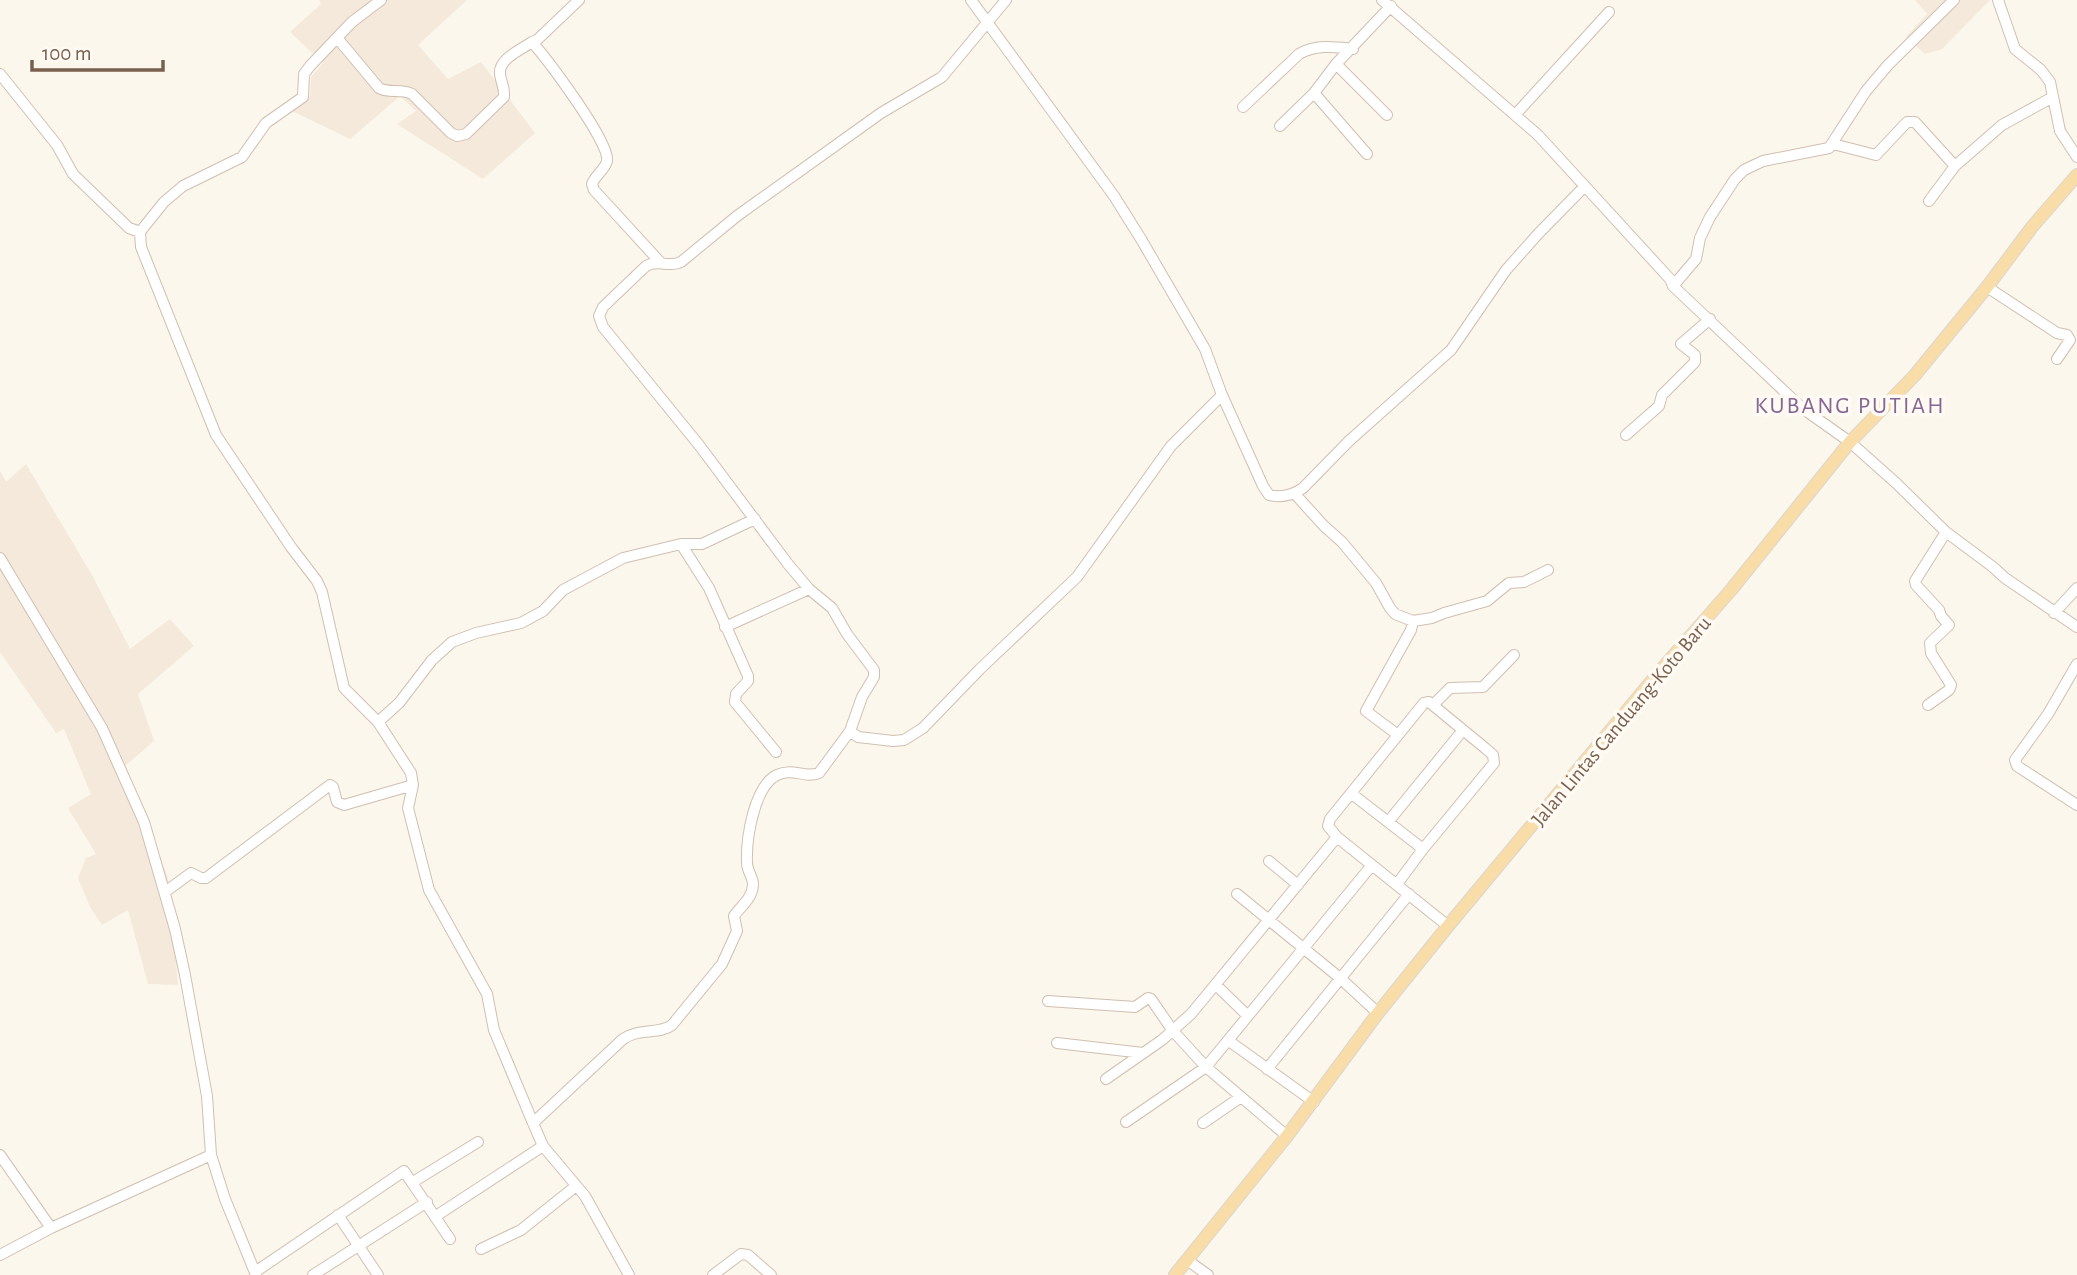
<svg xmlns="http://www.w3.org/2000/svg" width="2077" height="1275" font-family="'Alegreya Sans',sans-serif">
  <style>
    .residential { fill: #f4e9db }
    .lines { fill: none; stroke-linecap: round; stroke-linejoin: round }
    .minor-casing { stroke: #cfbfb1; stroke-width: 12 }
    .major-casing { stroke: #dcd5d1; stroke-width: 14 }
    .minor { stroke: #fff; stroke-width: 10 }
    .major { stroke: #f8dda8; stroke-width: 12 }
    .labels { text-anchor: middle; stroke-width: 7; stroke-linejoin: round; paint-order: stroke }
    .street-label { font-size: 21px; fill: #785f4e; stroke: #fffaf3 }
    .quarter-label { font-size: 24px; letter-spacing: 2px; fill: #866793; stroke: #fffaf3 }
  </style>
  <rect width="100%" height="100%" fill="#fcf7ec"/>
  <!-- residential -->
  <path class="residential" d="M 319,0 L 467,0 L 418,45 L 448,79 L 481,62 L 535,133 L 483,179 L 397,124 L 416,111 L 400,96 L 350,139 L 292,111 L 310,97 L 311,77 L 323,63 L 290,32 L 321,4 Z
    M 1915,0 L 1990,0 L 1942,49 L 1925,54 L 1906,37 L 1927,14 Z
    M 26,464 L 92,575 L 130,649 L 170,619 L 194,646 L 138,694 L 154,741 L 125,766 L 168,878 L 178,985 L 148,984 L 128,910 L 102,925 L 90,907 L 78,878 L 86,858 L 96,854 L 68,808 L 91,794 L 64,729 L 56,733 L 0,652 L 0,471 L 6,482 Z"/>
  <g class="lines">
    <!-- minor casing -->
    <g class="minor-casing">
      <path id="minor" d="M 381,0 L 352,22 L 310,66 L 304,74 L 303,97 L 266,123 L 242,157 L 183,186 L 164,202 L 140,232 L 141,247 L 216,435 L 291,547 L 317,581 L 322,592 L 344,688 L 378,722 L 411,773 L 413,785 L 408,808 L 429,890 L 487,994 L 494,1030 L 533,1123 L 543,1146 L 585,1196 L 629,1275
        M 579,0 L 537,40 L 532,42 C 546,58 611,143 607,161 C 605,170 595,175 592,184 L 594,190 L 660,262
        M 971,0 L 1114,196 L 1141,239 L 1205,349 L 1222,395 L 1263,486 L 1269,495 C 1281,498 1293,495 1303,488 L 1349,441 L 1451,350 L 1506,270 L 1538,234 L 1585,186
        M 1382,0 L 1538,135 L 1670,279 L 1673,286 L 1802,408 L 1850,442 L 1896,483 L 1946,532 L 1993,567 L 2005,578 L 2077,627
        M 1998,0 L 2015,49 L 2041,70 L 2050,82 L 2060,131 L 2077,157
        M 338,39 L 379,88 C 389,94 401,88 412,94 L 451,133 L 457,136 L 466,134 L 504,97 C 505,87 501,83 500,74 C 498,59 522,49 532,42
        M 1336,64 L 1387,115
        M 0,74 L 57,145 L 73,174 L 129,228 L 140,232
        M 1314,93 L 1367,154
        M 1243,107 L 1299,54 C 1317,44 1334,47 1353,49
        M 1515,115 L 1609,12
        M 1280,126 L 1314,93 L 1336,64 L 1391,6
        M 1833,144 L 1876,155 L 1907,122 L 1915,122 L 1955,166
        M 1929,201 L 1955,166 L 2002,125 L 2053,97
        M 1673,286 L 1696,259 L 1700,238 L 1710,217 L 1735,179 L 1744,170 L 1763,161 L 1829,148 L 1866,91 L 1888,65 L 1954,0
        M 1987,287 L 2057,333 L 2067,335 L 2070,340 L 2057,359
        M 1626,435 L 1659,406 L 1662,395 L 1695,362 L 1695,355 L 1681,344 L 1710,319
        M 1295,494 L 1324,526 L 1342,542 L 1376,583 L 1390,608 L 1395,614 L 1413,621 L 1411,630 L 1366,711 L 1398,735
        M 681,544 L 709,588 L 748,676 L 748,681 L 736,694 L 735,702 L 776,752
        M 0,558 L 102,728 L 144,822 L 175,929 L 185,975 L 207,1096 L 211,1155 L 225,1199 L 256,1275
        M 2054,613 L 2077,588
        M 1413,621 L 1432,618 L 1444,613 L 1487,601 L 1509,583 L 1524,582 L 1548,570
        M 725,627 L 809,589
        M 2077,664 L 2048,714 L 2015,760 L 2017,766 L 2077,805
        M 1434,704 L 1450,688 L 1483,687 L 1514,655
        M 1928,705 L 1949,690 L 1951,685 L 1931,653 L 1930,643 L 1949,625 L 1941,616 L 1939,610 L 1916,585 L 1915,581 L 1946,532
        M 378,722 L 399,703 L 432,660 L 452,642 L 476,633 L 521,623 L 543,611 L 563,590 L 623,558 L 681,544 L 702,544 L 755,519
        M 850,731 L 858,737 L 893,741 L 904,740 L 923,728 L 980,669 L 1077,577 L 1171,446 L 1222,395
        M 1352,794 L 1423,849
        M 1388,822 L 1463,730
        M 1269,861 L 1298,885
        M 1397,884 L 1423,849 L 1494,763 L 1493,755 L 1485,748 L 1429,702 L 1424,703 L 1330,819 L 1328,826 L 1337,837 L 1448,926
        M 165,892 L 191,873 L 201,878 L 206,878 L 330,785 L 333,787 L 337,802 L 344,805 L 413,785
        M 1237,894 L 1340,978 L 1378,1013
        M 1216,985 L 1248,1016
        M 1048,1001 L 1135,1007 L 1148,998 L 1151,999 L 1173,1031 L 1206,1067 L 1287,1136
        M 1229,1041 L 1314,1102
        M 1057,1043 L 1143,1053
        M 1267,1069 L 1409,894
        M 1106,1079 L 1162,1040 L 1191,1014 L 1337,837
        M 1126,1122 L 1206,1067 L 1372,865
        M 533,1123 L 623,1039 C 641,1027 659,1035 672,1025 L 722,964 L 737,931 L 734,916 C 741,906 753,898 753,884 C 753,877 747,871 747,863 C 746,839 754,786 777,775 C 794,767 804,779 819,773 L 850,731 L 862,697 L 874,677 L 874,670 L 847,634 L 832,608 L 809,589 L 788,564 L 699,445 L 603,327 L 599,316 L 603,307 L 646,266 C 659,259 669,268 681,262 L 737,216 L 881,113 L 942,77 L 1006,0
        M 1203,1123 L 1241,1097
        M 0,1155 L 51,1228
        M 413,1182 L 478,1142
        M 338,1215 L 378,1275
        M 436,1216 L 543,1146
        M 481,1249 L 521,1230 L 576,1186
        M 0,1255 L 51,1228 L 211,1155
        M 1187,1260 L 1208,1275
        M 255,1272 L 404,1171 L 450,1239
        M 313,1275 L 427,1202
        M 713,1275 L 741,1254 L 748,1255 L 771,1275"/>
    </g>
    <!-- major casing -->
    <g class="major-casing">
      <path id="major" d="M 1175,1275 L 1287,1136 L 1378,1013 L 1448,926 L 1660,671 L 1731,590 L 1850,442 L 1915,375 L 1987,287 L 2032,227 L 2077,175"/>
    </g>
    <!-- minor -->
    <use href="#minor" class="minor"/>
    <!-- major -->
    <use href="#major" class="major"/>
  </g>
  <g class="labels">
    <!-- street labels -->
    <g class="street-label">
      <text transform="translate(1621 721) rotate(-50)" y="7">Jalan Lintas Canduang-Koto Baru</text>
    </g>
    <!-- quarter labels -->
    <g class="quarter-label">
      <text x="1850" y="413">KUBANG PUTIAH</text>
    </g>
  </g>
  <!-- scale -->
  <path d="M32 60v10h131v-10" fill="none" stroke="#785f4e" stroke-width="3.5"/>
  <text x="42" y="60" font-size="21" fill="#785f4e" stroke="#fffaf3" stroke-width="5" paint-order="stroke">100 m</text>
</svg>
